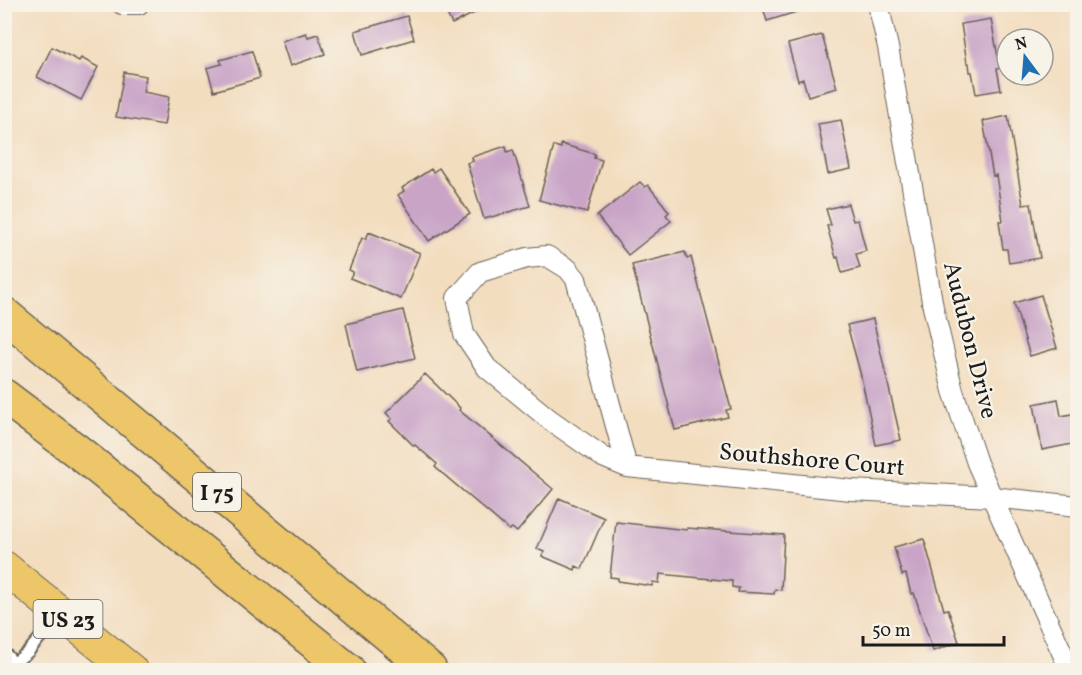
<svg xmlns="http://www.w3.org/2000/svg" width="1082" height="675" font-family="Vollkorn,serif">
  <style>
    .building { fill: #c9a4c7 }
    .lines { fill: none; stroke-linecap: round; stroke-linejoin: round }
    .lane-casing { stroke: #676055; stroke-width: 14 }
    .street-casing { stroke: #676055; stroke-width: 22 }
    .primary-casing { stroke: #676055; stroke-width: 34 }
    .highway-casing { stroke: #676055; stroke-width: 36 }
    .lane { stroke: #fff; stroke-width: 10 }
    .street { stroke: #fff; stroke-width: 20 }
    .primary { stroke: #ecc669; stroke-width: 32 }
    .highway { stroke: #ecc669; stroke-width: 33 }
    .labels { text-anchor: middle; stroke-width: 4.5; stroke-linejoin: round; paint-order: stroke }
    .shield { fill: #f7f3e8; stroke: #5e5c59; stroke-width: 1.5 }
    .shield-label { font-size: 22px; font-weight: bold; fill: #1c1c1c }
    .street-label { font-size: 24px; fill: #1c1c1c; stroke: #f7f3e8 }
  </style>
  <rect width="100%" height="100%" fill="#f7f3e8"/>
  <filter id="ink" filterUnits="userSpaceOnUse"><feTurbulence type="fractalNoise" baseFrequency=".0167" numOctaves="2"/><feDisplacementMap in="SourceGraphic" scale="12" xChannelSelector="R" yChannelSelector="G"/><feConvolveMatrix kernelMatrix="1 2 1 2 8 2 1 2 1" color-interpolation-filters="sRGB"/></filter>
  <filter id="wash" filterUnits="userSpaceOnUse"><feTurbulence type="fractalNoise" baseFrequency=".008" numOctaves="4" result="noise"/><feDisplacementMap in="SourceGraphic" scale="24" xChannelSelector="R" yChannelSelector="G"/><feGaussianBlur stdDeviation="1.35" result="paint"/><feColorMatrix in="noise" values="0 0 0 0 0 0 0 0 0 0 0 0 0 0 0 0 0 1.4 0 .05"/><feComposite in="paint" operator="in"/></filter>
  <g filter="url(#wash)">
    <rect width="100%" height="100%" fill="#f3ddbf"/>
    <g id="blocks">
      <!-- building -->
      <path class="building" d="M 442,4 L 493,4 L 452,24 Z
        M 762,4 L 808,4 L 809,8 L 767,21 Z
        M 407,16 L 414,39 L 362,55 L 355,31 Z
        M 991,19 L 1000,68 L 997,69 L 1001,90 L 976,94 L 972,72 L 970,72 L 969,63 L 967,63 L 961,24 Z
        M 306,33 L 308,37 L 318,34 L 325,54 L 290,66 L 282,41 Z
        M 822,35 L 837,88 L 808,96 L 803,79 L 798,81 L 788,44 Z
        M 52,47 L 79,61 L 81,58 L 98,67 L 81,100 L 37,77 Z
        M 252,51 L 260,78 L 214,91 L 207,68 L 222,64 L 220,60 Z
        M 124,72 L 146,76 L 143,92 L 169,97 L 164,125 L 116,117 Z
        M 1008,116 L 1023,205 L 1031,204 L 1040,258 L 1009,263 L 1007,249 L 1003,249 L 999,221 L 1003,221 L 996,175 L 993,176 L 983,121 Z
        M 841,120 L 851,169 L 828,174 L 818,124 Z
        M 561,144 L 595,154 L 594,158 L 602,160 L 587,213 L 539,200 L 554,146 L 561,148 Z
        M 506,146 L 507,152 L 513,150 L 530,206 L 484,219 L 467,163 L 473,161 L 472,157 Z
        M 439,168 L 470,214 L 429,241 L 398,195 L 404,191 L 402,188 L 431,169 L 433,172 Z
        M 640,182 L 645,187 L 648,185 L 664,205 L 669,212 L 666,215 L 671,221 L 628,255 L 597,216 Z
        M 848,204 L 853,221 L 858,220 L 866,251 L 856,254 L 860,268 L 842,273 L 838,257 L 836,258 L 827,226 L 831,225 L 826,209 Z
        M 369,232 L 420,253 L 401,299 L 350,278 L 353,272 L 349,270 L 362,238 L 366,239 Z
        M 685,252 L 687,259 L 691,257 L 731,409 L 726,410 L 728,417 L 675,430 L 632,265 Z
        M 1041,295 L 1057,348 L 1030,356 L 1014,303 Z
        M 403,310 L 415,358 L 357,372 L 346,324 Z
        M 873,319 L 901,440 L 876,445 L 860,372 L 847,325 Z
        M 425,374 L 460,408 L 459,410 L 553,489 L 517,532 L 512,528 L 509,530 L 435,467 L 437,464 L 415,445 L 414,446 L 389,421 L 392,419 L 386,413 Z
        M 1058,399 L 1061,416 L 1077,413 L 1077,443 L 1042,450 L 1034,404 Z
        M 559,498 L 604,518 L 582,569 L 576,566 L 575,570 L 542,556 L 544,552 L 537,549 Z
        M 616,522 L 687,530 L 687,528 L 784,535 L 781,590 L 775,589 L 774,594 L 738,592 L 739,588 L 732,587 L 732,581 L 660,574 L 659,583 L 653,582 L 652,586 L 618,581 L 618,578 L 610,577 Z
        M 924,539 L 944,610 L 948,609 L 959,642 L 933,651 L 914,593 L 911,594 L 906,574 L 902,575 L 894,547 Z"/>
    </g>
  </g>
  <g filter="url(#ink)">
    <use href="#blocks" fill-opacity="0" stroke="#676055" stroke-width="1.5"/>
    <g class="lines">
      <!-- lane casing -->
      <g class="lane-casing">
        <path id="lane" d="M 4,652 L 14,663
          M 5,670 L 28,652 L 59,615"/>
      </g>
      <!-- street casing -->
      <g class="street-casing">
        <path id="street" d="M 122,4 L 139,4
          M 878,4 L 888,47 L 933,307 L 953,391 L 977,463 L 992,497 L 1070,670
          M 627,467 L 576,279 L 568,269 L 547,256 L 527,258 L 480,272 L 457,298 L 464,334 L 487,368 L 549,419 L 603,457 L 627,467 L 851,490 L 992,497 L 1078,506"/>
      </g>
      <!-- primary casing -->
      <g class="primary-casing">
        <path id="primary" d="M 4,567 L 131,670"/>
      </g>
      <!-- highway casing -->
      <g class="highway-casing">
        <path id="highway" d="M 4,314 L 430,670
          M 4,396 L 81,454 L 348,670"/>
      </g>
      <!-- lane -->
      <use href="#lane" class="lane"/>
      <!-- street -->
      <use href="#street" class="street"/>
      <!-- primary -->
      <use href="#primary" class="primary"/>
      <!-- highway -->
      <use href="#highway" class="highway"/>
    </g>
  </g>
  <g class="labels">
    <!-- shield labels -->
    <g class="shield">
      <rect x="193" y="473" width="48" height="38" rx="4.5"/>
      <rect x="33.5" y="600" width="69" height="38" rx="4.5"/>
    </g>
    <g class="shield-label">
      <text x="217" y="500">I 75</text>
      <text x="68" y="627">US 23</text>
    </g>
    <!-- street labels -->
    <g class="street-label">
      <text transform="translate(971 340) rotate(76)" y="8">Audubon Drive</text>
      <text transform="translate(812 459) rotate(5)" y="8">Southshore Court</text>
    </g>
  </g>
  <!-- margin -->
  <rect width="1082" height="675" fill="none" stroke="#f7f3e8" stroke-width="24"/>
  <!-- north arrow -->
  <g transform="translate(1025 57) rotate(344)"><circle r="28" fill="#f7f3e8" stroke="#9f9d96" stroke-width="1.5"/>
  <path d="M0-4.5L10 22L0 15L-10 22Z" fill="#1f6fb2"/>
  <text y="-9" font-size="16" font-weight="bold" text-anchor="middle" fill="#1c1c1c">N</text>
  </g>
  <!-- scale -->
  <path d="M863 636v9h141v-9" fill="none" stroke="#1c1c1c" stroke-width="3"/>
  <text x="872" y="636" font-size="18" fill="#1c1c1c" stroke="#f7f3e8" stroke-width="4.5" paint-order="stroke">50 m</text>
</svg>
